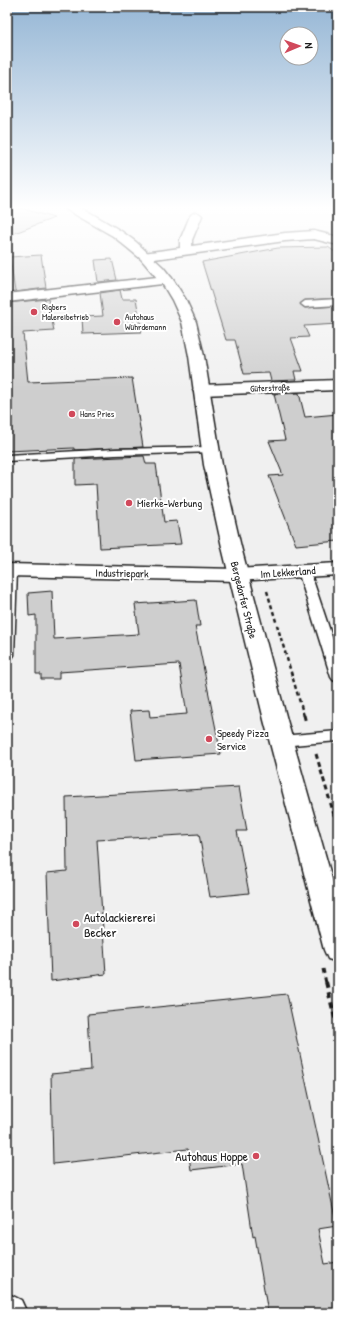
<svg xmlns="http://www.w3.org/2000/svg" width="345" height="1320" font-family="'Patrick Hand',sans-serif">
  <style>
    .built { fill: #f0f0f0 }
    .building { fill: #cecece; stroke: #1c1c1c }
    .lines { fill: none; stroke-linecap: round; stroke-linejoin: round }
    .lane-casing { stroke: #1c1c1c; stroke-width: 3 }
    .street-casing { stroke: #1c1c1c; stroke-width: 3 }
    .secondary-casing { stroke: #1c1c1c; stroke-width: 3 }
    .path-far2 { stroke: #1c1c1c; stroke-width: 2.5; stroke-dasharray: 4 3; stroke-linecap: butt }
    .path-far1 { stroke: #1c1c1c; stroke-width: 3; stroke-dasharray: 5 3.5; stroke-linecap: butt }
    .path { stroke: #1c1c1c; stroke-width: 4; stroke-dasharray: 6 4.5; stroke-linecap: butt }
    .lane { fill: #fff; fill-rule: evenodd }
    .street { fill: #fff; fill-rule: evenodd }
    .secondary { fill: #fff; fill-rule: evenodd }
    .poi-dot { fill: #d1495b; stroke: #fff; stroke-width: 1.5 }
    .labels { text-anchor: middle; stroke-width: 4; stroke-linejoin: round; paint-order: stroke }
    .far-poi-label { font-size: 9px; fill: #1c1c1c; stroke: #fff; text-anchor: start }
    .far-street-label { font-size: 9px; fill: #1c1c1c; stroke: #fff }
    .poi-label { font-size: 11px; fill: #1c1c1c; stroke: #fff; text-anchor: start }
    .street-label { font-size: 11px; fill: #1c1c1c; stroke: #fff }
    .near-poi-label { font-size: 13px; fill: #1c1c1c; stroke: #fff; text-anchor: start }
  </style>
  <rect width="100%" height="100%" fill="#fff"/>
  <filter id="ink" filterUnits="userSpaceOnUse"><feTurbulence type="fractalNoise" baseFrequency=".025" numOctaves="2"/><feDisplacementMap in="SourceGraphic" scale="8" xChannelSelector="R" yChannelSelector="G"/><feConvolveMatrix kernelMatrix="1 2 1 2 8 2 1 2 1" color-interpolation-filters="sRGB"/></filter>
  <g filter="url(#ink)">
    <!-- built -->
    <path class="built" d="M 7,207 L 338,207 L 338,1313 L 7,1313 Z"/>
    <!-- building -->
    <path class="building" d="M 7,207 L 17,207 L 54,218 L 7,236 Z
      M 328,247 L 338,254 L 338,298 L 305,300 L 300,304 L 305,308 L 338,306 L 338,324 L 304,326 L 309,337 L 291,338 L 303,371 L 294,371 L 296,380 L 271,381 L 269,373 L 244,374 L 235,340 L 226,340 L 202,262 L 278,248 Z
      M 41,255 L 46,288 L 15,292 L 10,257 Z
      M 112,259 L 117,280 L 98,282 L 95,260 Z
      M 120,290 L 122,299 L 136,299 L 142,332 L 83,334 L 82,317 L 103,316 L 100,293 Z
      M 48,299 L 54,331 L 23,333 L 28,382 L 132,378 L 143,447 L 74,450 L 74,448 L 7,451 L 7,303 Z
      M 299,393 L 305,417 L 338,414 L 338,541 L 296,545 L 269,476 L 283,475 L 269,441 L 285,440 L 274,394 Z
      M 144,456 L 146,464 L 156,464 L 164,522 L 177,521 L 181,544 L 100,548 L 96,484 L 75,485 L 75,459 Z
      M 52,591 L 54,639 L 139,634 L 135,604 L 196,600 L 200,626 L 195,626 L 221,754 L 136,760 L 130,711 L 149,710 L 150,717 L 187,714 L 179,664 L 59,672 L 59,679 L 41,679 L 41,674 L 36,674 L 36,615 L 29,616 L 28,593 Z
      M 239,787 L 247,831 L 237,831 L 249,893 L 210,897 L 199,834 L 97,840 L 106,974 L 51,981 L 47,873 L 67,871 L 66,797 Z
      M 287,994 L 337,1226 L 318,1229 L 325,1264 L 338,1262 L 338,1313 L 268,1313 L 255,1236 L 253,1237 L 242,1164 L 191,1170 L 188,1149 L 53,1164 L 51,1074 L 91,1070 L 88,1014 Z"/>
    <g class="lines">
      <!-- lane casing -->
      <g class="lane-casing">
        <path id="lane" d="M 338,299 L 338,305 L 305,307 L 301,304 L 305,301 Z
          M 210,447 L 215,450 L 214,452 L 115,455 L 7,461 L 7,455 L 115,449 Z
          M 11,566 L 15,567 L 17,570 L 14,655 L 12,658 L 7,659 L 7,567 Z
          M 304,567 L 308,568 L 310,571 L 338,655 L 338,682 L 333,680 L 331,677 L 298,571 L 300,568 Z
          M 338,731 L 338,741 L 281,746 L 276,745 L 273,741 L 276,737 L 281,736 Z"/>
      </g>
      <!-- street casing -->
      <g class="street-casing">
        <path id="street" d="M 196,212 L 200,214 L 202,216 L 192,240 L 192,246 L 285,233 L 314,231 L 338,237 L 338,245 L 314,239 L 285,241 L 147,260 L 143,259 L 141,256 L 143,253 L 180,248 L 180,240 L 190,216 L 192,214 Z
          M 166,276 L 171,277 L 173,280 L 171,283 L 7,302 L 7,294 Z
          M 338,380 L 338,390 L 201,395 L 195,393 L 193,390 L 195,387 L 201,385 Z
          M 338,563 L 338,575 L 237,581 L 7,576 L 7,564 L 237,569 Z
          M 7,1293 L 21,1300 L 27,1313 L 7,1313 Z"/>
      </g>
      <!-- secondary casing -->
      <g class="secondary-casing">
        <path id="secondary" d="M 62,207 L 78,207 L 89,212 L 121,231 L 136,242 L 163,267 L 174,281 L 186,300 L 196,322 L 204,356 L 222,465 L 241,547 L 287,720 L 338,900 L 338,962 L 328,959 L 324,950 L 264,720 L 222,547 L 204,465 L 189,356 L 182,322 L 172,300 L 163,285 L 141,259 L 113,236 Z"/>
      </g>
      <!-- path-far2 -->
      <path class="path-far2" d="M 267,591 L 304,716"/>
      <!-- path-far1 -->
      <path class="path-far1" d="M 304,715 L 306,723
        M 316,754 L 338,828
        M 323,969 L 326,983"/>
      <!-- path -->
      <path class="path" d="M 326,982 L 338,1030"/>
      <!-- lane -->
      <use href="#lane" class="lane"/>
      <!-- street -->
      <use href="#street" class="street"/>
      <!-- secondary -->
      <use href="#secondary" class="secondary"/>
    </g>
  </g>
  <!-- sky -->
  <linearGradient id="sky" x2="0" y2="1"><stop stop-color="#95b6d5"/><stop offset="0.53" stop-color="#fff"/><stop offset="1" stop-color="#fff" stop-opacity="0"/></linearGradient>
  <rect width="345" height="392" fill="url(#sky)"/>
  <!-- markers -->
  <g class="poi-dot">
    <circle cx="34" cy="312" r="4"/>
    <circle cx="117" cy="322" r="4"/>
    <circle cx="72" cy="414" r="4"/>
    <circle cx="129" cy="503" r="4"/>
    <circle cx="209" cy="739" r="4"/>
    <circle cx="76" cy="924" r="4"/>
    <circle cx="256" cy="1156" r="4"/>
  </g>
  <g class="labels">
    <!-- far-poi labels -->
    <g class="far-poi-label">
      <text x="42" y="310">Rigbers<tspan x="42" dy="10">Malereibetrieb</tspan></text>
      <text x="125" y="320">Autohaus<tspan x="125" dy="10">Wührdemann</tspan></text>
      <text x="80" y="417">Hans Pries</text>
    </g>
    <!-- far-street labels -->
    <g class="far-street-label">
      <text transform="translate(270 388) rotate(-2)" y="3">Güterstraße</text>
    </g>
    <!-- poi labels -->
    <g class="poi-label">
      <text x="137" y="507">Mierke-Werbung</text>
      <text x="217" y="737">Speedy Pizza<tspan x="217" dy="13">Service</tspan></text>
    </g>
    <!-- street labels -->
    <g class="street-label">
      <text transform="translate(288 572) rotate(-4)" y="4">Im Lekkerland</text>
      <text transform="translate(122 573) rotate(1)" y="4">Industriepark</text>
      <text transform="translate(244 600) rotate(76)" y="4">Bergedorfer Straße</text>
    </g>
    <!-- near-poi labels -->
    <g class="near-poi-label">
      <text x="84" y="922">Autolackiererei<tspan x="84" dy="15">Becker</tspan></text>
      <text x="248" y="1161" text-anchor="end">Autohaus Hoppe</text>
    </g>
  </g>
  <!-- margin -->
  <rect width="345" height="1320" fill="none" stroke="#fff" stroke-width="24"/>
  <rect x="12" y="12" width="321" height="1296" fill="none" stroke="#1c1c1c" stroke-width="1.5" filter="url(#ink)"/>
  <!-- north arrow -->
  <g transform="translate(299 46) rotate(88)"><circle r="19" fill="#ffffff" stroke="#a4a4a4"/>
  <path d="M0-3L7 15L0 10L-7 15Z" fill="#d1495b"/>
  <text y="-6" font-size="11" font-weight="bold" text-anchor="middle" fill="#1c1c1c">N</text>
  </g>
</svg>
